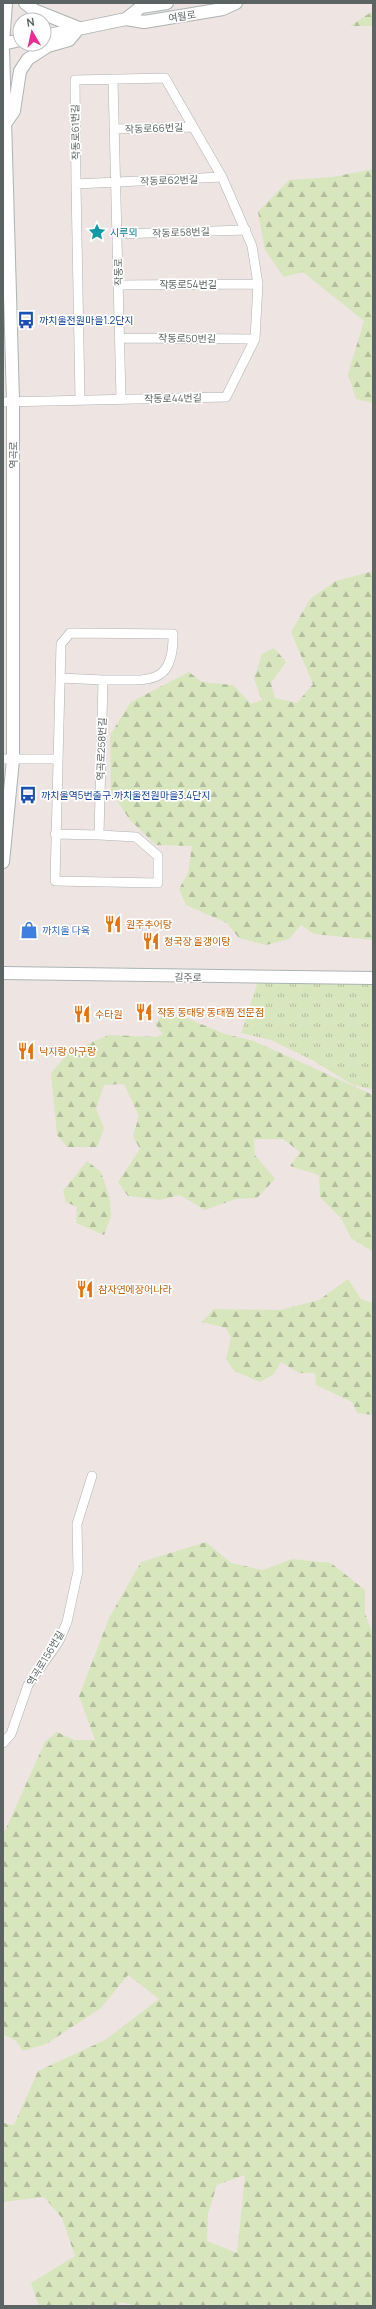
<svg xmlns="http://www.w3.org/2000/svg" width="376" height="2309" font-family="Manrope,'Noto Sans KR',sans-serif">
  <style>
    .forest { fill: url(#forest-firs); fill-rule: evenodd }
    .park { fill: url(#park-tufts) }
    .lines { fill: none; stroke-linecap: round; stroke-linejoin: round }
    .street-casing { stroke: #acb3b3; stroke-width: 10 }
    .secondary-casing { stroke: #abb4b4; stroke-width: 14 }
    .street { stroke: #fff; stroke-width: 9 }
    .secondary { stroke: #fff; stroke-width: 12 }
    .labels { text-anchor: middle; stroke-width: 3.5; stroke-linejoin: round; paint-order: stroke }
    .street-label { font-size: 10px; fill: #5b6463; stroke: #fff }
    .culture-label { font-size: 10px; fill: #0d838f; stroke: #fff; text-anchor: start }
    .transit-label { font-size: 10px; fill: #164399; stroke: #fff; text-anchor: start }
    .food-label { font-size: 10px; fill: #c56008; stroke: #fff; text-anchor: start }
    .shop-label { font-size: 10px; fill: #366cbe; stroke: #fff; text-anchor: start }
  </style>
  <defs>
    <pattern id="forest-firs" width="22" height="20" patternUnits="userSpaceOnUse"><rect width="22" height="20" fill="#d8e6be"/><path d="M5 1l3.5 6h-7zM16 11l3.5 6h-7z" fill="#b2be9e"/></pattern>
    <pattern id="park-tufts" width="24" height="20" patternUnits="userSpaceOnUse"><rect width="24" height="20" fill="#d8e6be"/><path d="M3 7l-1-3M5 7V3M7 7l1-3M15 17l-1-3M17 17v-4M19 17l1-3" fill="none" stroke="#b2be9e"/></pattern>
  </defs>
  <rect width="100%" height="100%" fill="#eee4e2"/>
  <!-- forest -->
  <path class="forest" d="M 373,11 L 373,26 L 350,26 Z
    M 373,169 L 373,403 L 356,399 L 348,374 L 364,321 L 303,272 L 284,277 L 265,250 L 258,212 L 289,180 L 333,177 Z
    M 373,571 L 373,940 L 314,934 L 301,925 L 289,939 L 266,945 L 239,938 L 227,923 L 186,905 L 179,889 L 188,873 L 192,846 L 156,845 L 130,820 L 111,792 L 110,735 L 131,702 L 189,672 L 202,682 L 233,685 L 251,704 L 262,700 L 254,679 L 262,654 L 274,648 L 286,662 L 271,683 L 275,698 L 297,703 L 313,684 L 291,632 L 310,599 L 336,581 Z
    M 163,1015 L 189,1019 L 225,1034 L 254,1041 L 373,1095 L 373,1252 L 351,1238 L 341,1218 L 320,1197 L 319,1175 L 290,1166 L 300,1152 L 283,1139 L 254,1139 L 255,1155 L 275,1179 L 257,1198 L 236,1199 L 205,1210 L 180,1195 L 160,1200 L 128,1196 L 118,1182 L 140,1149 L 133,1136 L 139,1116 L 124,1084 L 104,1085 L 96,1109 L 104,1128 L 97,1147 L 67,1147 L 57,1135 L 51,1073 L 69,1052 L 109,1035 L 156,1037 L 163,1034 L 155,1024 Z
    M 87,1161 L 101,1172 L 109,1196 L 111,1216 L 104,1235 L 76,1223 L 77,1207 L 66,1202 L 63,1191 Z
    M 348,1279 L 361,1299 L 373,1303 L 373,1415 L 357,1413 L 352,1402 L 316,1385 L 315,1373 L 299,1373 L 281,1362 L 274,1374 L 260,1382 L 234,1371 L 226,1359 L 231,1338 L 226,1328 L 202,1322 L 214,1309 L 280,1310 L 319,1300 Z
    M 206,1542 L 231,1563 L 263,1570 L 292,1559 L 331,1563 L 365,1590 L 365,1613 L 373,1635 L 373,2306 L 136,2306 L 121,2302 L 116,2306 L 39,2306 L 31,2283 L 75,2256 L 62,2218 L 44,2197 L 3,2202 L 3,2123 L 14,2125 L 38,2071 L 105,2040 L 159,1999 L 128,1975 L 101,2008 L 46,2044 L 23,2051 L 16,2041 L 3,2034 L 3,1835 L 45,1742 L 57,1732 L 74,1740 L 95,1740 L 79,1696 L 109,1618 L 141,1562 ZM 245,2175 L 237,2253 L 207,2241 L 208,2214 L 217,2185 Z"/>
  <!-- park -->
  <path class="park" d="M 259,978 L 373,978 L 373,1090 L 351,1084 L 314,1061 L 271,1040 L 241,1033 Z"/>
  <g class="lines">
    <!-- street casing -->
    <g class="street-casing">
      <path id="street" d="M 113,80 L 121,398
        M 115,129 L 193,127
        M 76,184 L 80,399
        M 117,234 L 246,230
        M 118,285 L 258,284
        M 119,338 L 255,339
        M 3,402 L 226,397 L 255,339 L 258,284 L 252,246 L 222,177 L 165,78 L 75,80 L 76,184 L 222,177
        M 70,633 L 173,634 C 174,689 145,679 103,680 L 99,835 L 136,837 L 158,856 L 158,883 L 55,881 L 61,644 Z
        M 60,678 L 103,680
        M 3,759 L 57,759
        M 55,834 L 99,835
        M 3,1743 L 11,1734 L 28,1685 L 59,1641 L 67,1622 L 78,1571 L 77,1524 L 92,1476"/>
    </g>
    <!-- secondary casing -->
    <g class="secondary-casing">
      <path id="secondary" d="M 25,3 L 34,10 L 79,28
        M 126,19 L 141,7 L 167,3
        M 44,36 L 126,19 L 144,22 L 223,9 L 236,3
        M 3,43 L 6,3
        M 3,44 L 20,40
        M 3,48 L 13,400 L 13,760 L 3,862
        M 5,124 L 14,111 L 20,71 L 28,59 L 48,46 L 69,40 L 79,28
        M 3,973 L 373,978"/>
    </g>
    <!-- street -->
    <use href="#street" class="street"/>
    <!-- secondary -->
    <use href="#secondary" class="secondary"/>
  </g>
  <!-- icons -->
  <defs>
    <g id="sight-bare" transform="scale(1.38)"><path d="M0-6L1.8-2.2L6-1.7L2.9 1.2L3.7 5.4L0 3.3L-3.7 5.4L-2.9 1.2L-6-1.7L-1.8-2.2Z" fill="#0f9aa8" stroke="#fff" stroke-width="2.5" paint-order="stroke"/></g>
    <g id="bus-bare" transform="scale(1.38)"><path d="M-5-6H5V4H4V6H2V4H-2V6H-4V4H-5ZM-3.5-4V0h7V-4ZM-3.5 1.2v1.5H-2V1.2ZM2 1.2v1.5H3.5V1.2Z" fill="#1a4fb4" stroke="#fff" stroke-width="2.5" paint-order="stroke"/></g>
    <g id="restaurant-bare" transform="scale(1.38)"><path d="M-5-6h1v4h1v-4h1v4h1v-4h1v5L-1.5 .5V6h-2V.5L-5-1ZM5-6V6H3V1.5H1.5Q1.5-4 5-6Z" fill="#e8710a" stroke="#fff" stroke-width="2.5" paint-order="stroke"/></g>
    <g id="shop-bare" transform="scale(1.38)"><path d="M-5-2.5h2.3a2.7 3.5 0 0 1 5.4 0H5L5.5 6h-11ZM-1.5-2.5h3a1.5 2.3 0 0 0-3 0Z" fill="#3f7fe0" stroke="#fff" stroke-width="2.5" paint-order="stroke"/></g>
  </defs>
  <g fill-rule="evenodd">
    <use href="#sight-bare" x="97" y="232"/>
    <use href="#bus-bare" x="26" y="320"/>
    <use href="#bus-bare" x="28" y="795"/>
    <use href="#restaurant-bare" x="113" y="924"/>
    <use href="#shop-bare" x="29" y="930"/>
    <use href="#restaurant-bare" x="151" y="941"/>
    <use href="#restaurant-bare" x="144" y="1012"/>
    <use href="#restaurant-bare" x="82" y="1014"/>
    <use href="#restaurant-bare" x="26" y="1051"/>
    <use href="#restaurant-bare" x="85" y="1289"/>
  </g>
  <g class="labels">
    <!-- street labels -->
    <g class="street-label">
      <text transform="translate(182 16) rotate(-9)" y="4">여월로</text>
      <text transform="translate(154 128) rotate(-2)" y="4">작동로66번길</text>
      <text transform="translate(75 132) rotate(-91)" y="4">작동로61번길</text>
      <text transform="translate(169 180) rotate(-2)" y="4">작동로62번길</text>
      <text transform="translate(181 232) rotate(-2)" y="4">작동로58번길</text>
      <text transform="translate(118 272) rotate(-91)" y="4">작동로</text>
      <text x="188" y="288">작동로54번길</text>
      <text transform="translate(187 338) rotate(1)" y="4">작동로50번길</text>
      <text transform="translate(173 398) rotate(-1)" y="4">작동로44번길</text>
      <text transform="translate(13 455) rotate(-90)" y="4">역곡로</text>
      <text transform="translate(101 749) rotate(-88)" y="4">역곡로258번길</text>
      <text transform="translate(188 977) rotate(1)" y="4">길주로</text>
      <text transform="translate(45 1658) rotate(-59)" y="4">역곡로156번길</text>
    </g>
    <!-- culture labels -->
    <g class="culture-label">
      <text x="110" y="236">시루뫼</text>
    </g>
    <!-- transit labels -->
    <g class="transit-label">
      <text x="39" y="324">까치울전원마을1.2단지</text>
      <text x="41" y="799">까치울역5번출구.까치울전원마을3.4단지</text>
    </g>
    <!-- food labels -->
    <g class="food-label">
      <text x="126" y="928">원주추어탕</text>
      <text x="164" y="945">청국장 올갱이탕</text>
      <text x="157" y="1016">작동 동태탕 동태찜 전문점</text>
      <text x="95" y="1018">수타원</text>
      <text x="39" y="1055">낙지랑 아구랑</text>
      <text x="98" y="1293">참자연에장어나라</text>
    </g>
    <!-- shop labels -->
    <g class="shop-label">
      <text x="42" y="934">까치울 다육</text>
    </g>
  </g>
  <!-- border -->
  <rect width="376" height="2309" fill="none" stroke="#5b6463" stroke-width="8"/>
  <!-- north arrow -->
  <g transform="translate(32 32) rotate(351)"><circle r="19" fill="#ffffff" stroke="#bdc1c1"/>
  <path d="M0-3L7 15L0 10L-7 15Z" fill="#eb2b96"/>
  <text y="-6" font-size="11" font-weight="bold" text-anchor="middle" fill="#5b6463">N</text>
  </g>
</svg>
